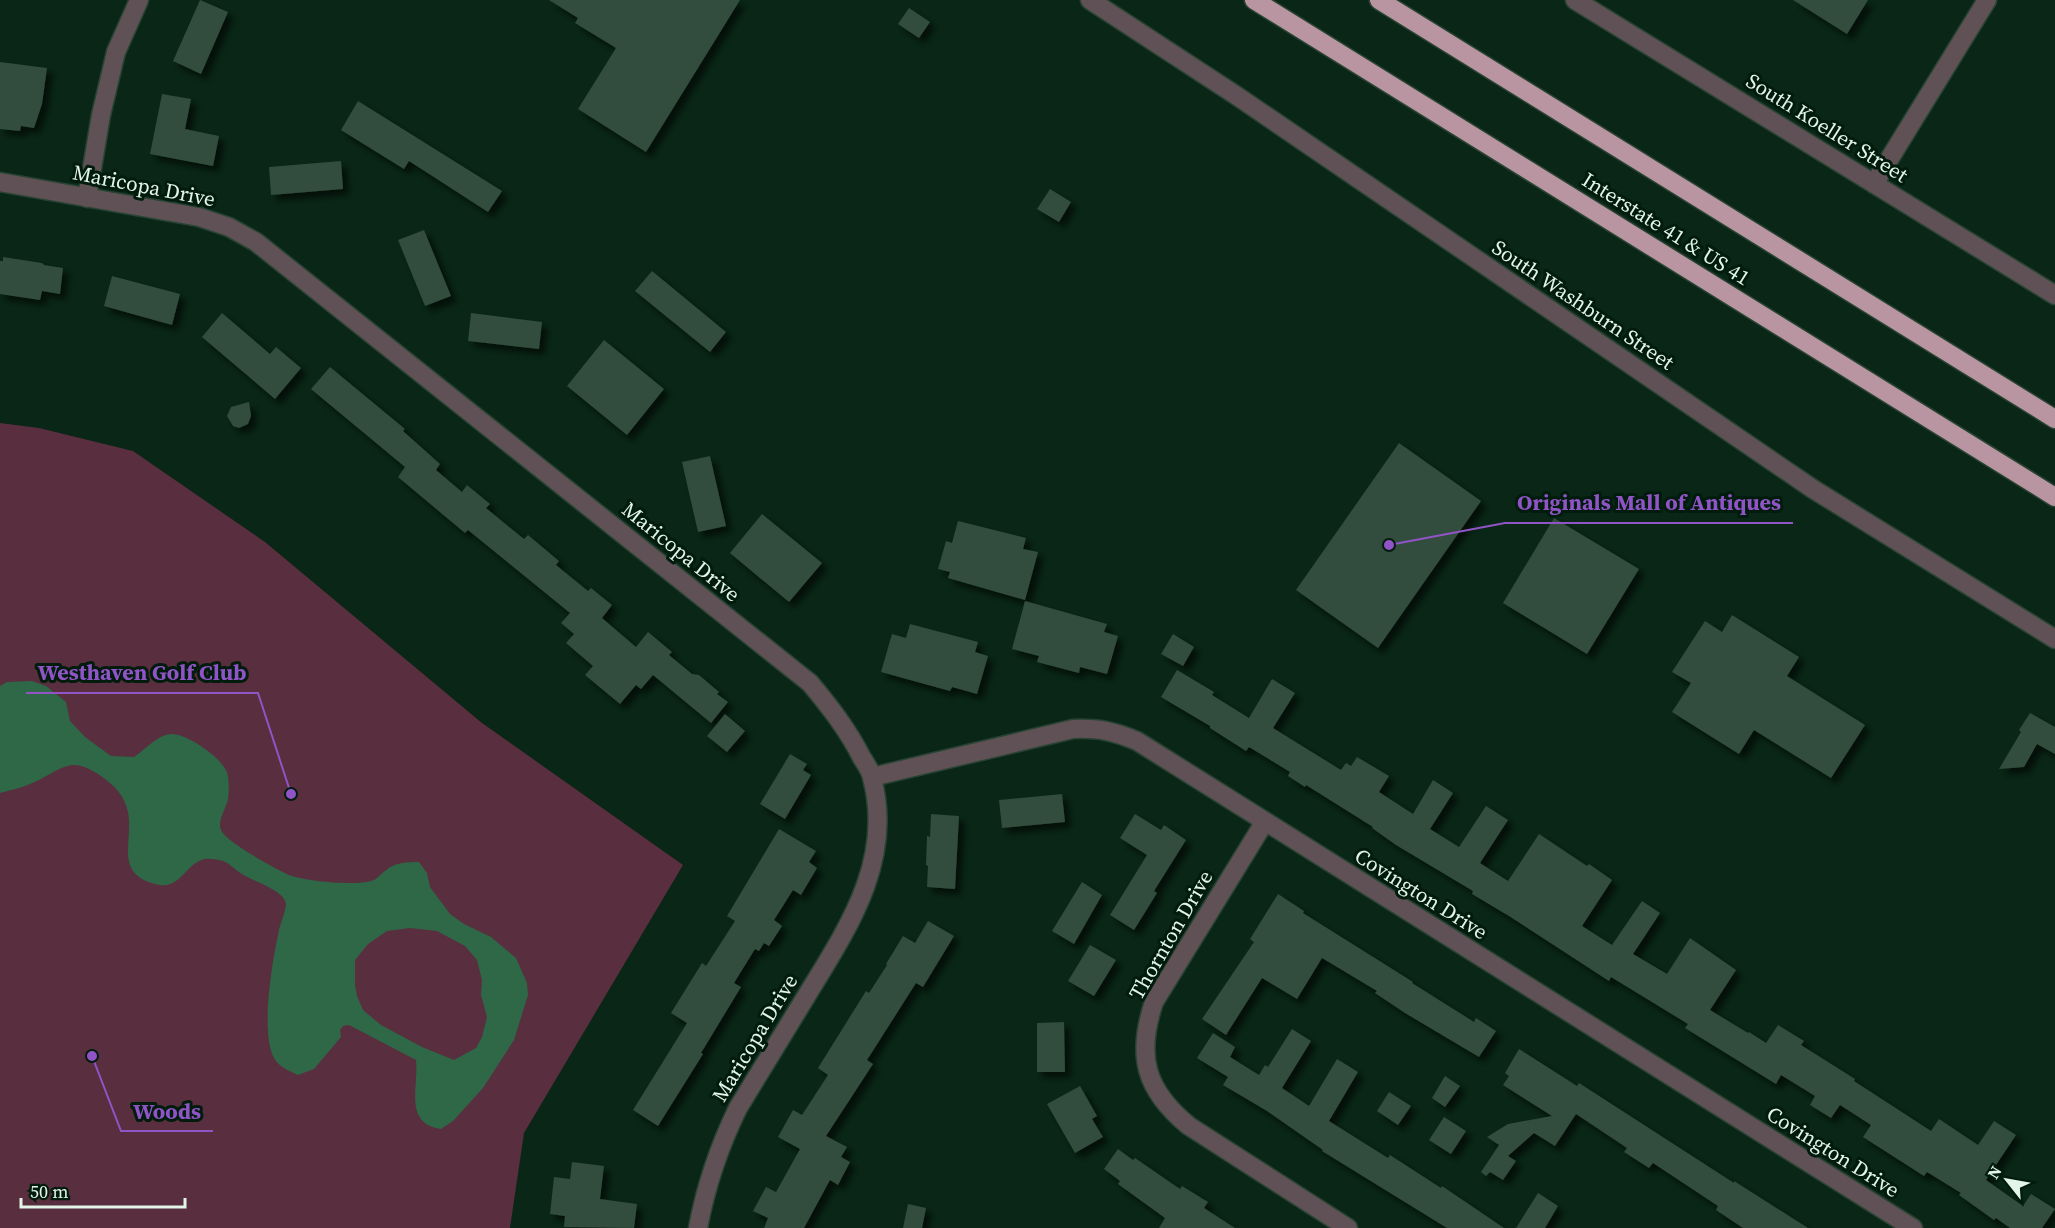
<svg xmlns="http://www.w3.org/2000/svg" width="2055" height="1228" font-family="'Source Serif 4',serif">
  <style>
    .green { fill: #592e3e }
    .water { fill: #2e6847; fill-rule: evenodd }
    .building { fill: #314d3c; filter: url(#shadow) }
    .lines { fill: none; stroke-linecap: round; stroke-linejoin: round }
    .minor-casing { stroke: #284333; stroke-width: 21 }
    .highway-casing { stroke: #284333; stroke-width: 21 }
    .minor { stroke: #5f5155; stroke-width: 18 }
    .highway { stroke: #b895a1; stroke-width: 18 }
    .labels { text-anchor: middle; stroke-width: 6; stroke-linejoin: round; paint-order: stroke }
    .street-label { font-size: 21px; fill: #e3f4e8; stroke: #011c0d }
    .leader { fill: none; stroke: #9054c7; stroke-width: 2 }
    .callout-dot { fill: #9054c7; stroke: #011c0d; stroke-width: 2 }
    .callout-label { font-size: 22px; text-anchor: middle; font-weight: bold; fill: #9054c7; stroke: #011c0d; stroke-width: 6; stroke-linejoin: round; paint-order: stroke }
  </style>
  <defs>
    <filter id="shadow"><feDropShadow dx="5.5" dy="5.5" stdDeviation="3" flood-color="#0009"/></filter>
  </defs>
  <rect width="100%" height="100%" fill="#092616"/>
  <!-- green -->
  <path class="green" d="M 0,423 L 39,428 L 133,451 L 265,542 L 482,723 L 683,865 L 524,1133 L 510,1228 L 0,1228 Z"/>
  <!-- water -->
  <path class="water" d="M 32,681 L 46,686 L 66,702 L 70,721 L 85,737 L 111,756 L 134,757 C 145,750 158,734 172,734 C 188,734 226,760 228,776 C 229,784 229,792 228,799 C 226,809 217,821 221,830 C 226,842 276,869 289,875 C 304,881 355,886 371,881 C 378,879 379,875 385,871 C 395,862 407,862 419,862 L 427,873 L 430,887 L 450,914 L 464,924 L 491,937 L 516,958 L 527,983 L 528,995 L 514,1040 L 483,1088 L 453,1121 L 441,1129 C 403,1123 419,1087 416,1060 L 349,1025 L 343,1026 L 340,1030 L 341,1037 L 314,1069 L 298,1075 C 288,1070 278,1067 273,1056 C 261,1030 272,963 278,935 C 279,926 286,911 286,904 C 285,890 252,881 242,874 C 235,870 231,864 223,861 C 218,860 211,858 205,859 C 187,862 181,888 160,885 C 112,876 134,842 128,812 C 124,795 115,786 101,776 C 94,771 82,764 72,765 C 58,767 44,779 30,784 C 21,788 10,790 0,793 L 0,686 L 7,682 ZM 410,928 L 437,931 L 465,946 L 477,960 L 482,980 L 481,995 L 487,1017 L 482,1037 L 476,1048 L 454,1060 L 422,1047 L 381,1025 L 363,1010 L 357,996 L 355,985 L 355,960 L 368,944 L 387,931 Z"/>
  <!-- building -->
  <path class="building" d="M 200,0 L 228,12 L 201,74 L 173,61 Z
    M 549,0 L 740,0 L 646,152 L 578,109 L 616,48 L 575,23 L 578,18 Z
    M 1793,0 L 1868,0 L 1847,34 Z
    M 909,8 L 930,22 L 919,38 L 898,24 Z
    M 0,62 L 47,68 L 42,104 L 34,128 L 21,126 L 20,131 L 0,129 Z
    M 162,94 L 191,99 L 185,129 L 219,136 L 213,166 L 150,154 Z
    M 358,101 L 502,191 L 488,212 L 409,161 L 404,169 L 341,130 Z
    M 341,161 L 343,189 L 271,195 L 269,167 Z
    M 1050,189 L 1071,202 L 1059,222 L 1037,209 Z
    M 424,230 L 451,296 L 425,306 L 398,240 Z
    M 3,257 L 42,263 L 44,265 L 63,268 L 60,294 L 42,291 L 40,300 L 0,294 L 0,261 L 3,261 Z
    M 652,271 L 726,332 L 710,352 L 635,291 Z
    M 112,276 L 180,294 L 172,325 L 104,306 Z
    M 222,313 L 270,354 L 276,347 L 301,368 L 275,399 L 202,337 Z
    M 471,313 L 542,322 L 539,349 L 468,341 Z
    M 604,340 L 664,389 L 627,435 L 567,386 Z
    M 330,367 L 405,429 L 403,431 L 440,464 L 436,470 L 462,492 L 467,485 L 490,504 L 486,508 L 524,539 L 528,535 L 559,561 L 556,565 L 588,591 L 591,588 L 612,605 L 602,618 L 636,647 L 648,632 L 672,652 L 669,655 L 692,674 L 699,675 L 719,692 L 717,694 L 728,702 L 711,723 L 653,675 L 641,689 L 636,685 L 620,704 L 585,675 L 593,666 L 566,643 L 574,634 L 561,623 L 570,613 L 468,530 L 465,533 L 398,477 L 405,467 L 311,389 Z
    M 249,402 L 251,416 L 248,424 L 239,428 L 233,426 L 227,416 L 231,407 Z
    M 1399,443 L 1481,501 L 1378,648 L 1296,590 Z
    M 710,456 L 726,526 L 698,532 L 682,462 Z
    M 762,514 L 822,563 L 789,602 L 730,553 Z
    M 1554,518 L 1639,569 L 1587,654 L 1503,603 Z
    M 958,521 L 1026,538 L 1023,549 L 1038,552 L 1025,600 L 948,578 L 950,572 L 938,569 L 946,541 L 952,543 Z
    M 1025,601 L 1107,624 L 1104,632 L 1118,636 L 1107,674 L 1080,667 L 1079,673 L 1037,662 L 1039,656 L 1012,649 Z
    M 1732,615 L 1799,657 L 1787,676 L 1865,725 L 1831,778 L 1754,730 L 1739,754 L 1672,712 L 1691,683 L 1672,672 L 1705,621 L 1722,632 Z
    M 910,624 L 978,642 L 975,652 L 988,656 L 977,694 L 952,687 L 950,691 L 881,672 L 892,634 L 906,638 Z
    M 1173,634 L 1194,647 L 1183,666 L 1161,654 Z
    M 1177,670 L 1214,692 L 1212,695 L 1249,718 L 1272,679 L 1295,693 L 1273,728 L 1341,770 L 1346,763 L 1351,766 L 1357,757 L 1389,776 L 1379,792 L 1413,814 L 1433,780 L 1453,793 L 1430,829 L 1459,847 L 1486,806 L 1508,820 L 1480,863 L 1508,881 L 1539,834 L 1587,866 L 1589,864 L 1612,880 L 1582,926 L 1612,945 L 1642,901 L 1660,913 L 1633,954 L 1667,974 L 1690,938 L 1736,970 L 1710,1010 L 1748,1033 L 1749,1032 L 1766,1043 L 1778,1025 L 1804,1041 L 1801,1045 L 1855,1079 L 1854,1081 L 1931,1131 L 1939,1119 L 1978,1145 L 1994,1121 L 2016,1135 L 1986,1180 L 2023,1206 L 2031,1194 L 2055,1209 L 2042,1228 L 2010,1228 L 1996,1218 L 1994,1220 L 1959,1195 L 1961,1193 L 1927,1172 L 1924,1176 L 1863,1137 L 1871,1125 L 1840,1105 L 1831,1118 L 1810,1105 L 1815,1096 L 1781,1075 L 1776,1084 L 1685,1028 L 1688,1024 L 1611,977 L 1609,981 L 1509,916 L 1472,894 L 1473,891 L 1396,845 L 1372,828 L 1373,827 L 1306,785 L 1305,787 L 1288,776 L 1290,772 L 1249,747 L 1246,751 L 1210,728 L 1210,726 L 1161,697 Z
    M 2030,713 L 2055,727 L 2055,754 L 2037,744 L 2024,767 L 1999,769 L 2021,732 L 2019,730 Z
    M 725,714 L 745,731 L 727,752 L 707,736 Z
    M 790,754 L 807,764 L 803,770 L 811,775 L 785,819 L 760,804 Z
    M 1062,794 L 1065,822 L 1002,828 L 999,800 Z
    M 931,814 L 959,816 L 955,889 L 927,887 L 928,866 L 926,865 L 927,836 L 930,837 Z
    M 1135,814 L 1161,830 L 1164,825 L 1186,840 L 1154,891 L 1157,893 L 1134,930 L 1110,915 L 1147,855 L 1120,838 Z
    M 779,829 L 816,851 L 809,862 L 817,868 L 801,895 L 793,890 L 774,920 L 782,926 L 769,946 L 764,943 L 759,951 L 755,949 L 734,983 L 741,987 L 701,1053 L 703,1054 L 658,1126 L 633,1110 L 687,1023 L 671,1013 L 702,963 L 706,966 L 735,921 L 727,916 Z
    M 1082,882 L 1102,895 L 1074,944 L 1052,931 Z
    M 1278,894 L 1304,911 L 1303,913 L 1413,982 L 1412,983 L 1474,1022 L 1476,1018 L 1496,1031 L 1479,1057 L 1405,1013 L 1375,993 L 1377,991 L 1322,958 L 1297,999 L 1262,978 L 1226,1035 L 1202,1019 L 1254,942 L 1250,939 Z
    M 928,921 L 954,936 L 923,987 L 916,983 L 867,1060 L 873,1064 L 826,1136 L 847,1147 L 841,1157 L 850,1162 L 838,1185 L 830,1180 L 804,1228 L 764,1228 L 768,1218 L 753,1211 L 766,1187 L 776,1192 L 800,1149 L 778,1137 L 793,1110 L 802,1115 L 828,1075 L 818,1068 L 866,991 L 869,993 L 887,965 L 886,964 L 903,936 L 915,943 Z
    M 1090,945 L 1116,960 L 1094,996 L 1068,981 Z
    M 1064,1022 L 1065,1072 L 1037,1072 L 1037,1023 Z
    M 1292,1029 L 1311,1041 L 1282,1088 L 1309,1106 L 1337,1059 L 1358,1072 L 1329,1121 L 1388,1158 L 1390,1155 L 1441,1188 L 1442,1186 L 1504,1228 L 1447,1228 L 1322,1151 L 1323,1150 L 1267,1111 L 1223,1085 L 1228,1077 L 1197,1058 L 1213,1033 L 1235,1047 L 1230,1057 L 1259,1075 L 1265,1065 L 1268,1067 Z
    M 1519,1049 L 1577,1086 L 1579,1083 L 1734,1183 L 1734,1181 L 1808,1228 L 1743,1228 L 1716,1210 L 1718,1206 L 1653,1163 L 1649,1168 L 1624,1152 L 1627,1148 L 1576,1114 L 1555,1146 L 1534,1133 L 1508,1156 L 1516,1161 L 1503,1180 L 1490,1172 L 1486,1176 L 1481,1172 L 1499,1145 L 1487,1137 L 1508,1124 L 1552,1116 L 1503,1085 L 1509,1076 L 1505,1073 Z
    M 1445,1076 L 1460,1086 L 1445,1107 L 1432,1098 Z
    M 1080,1086 L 1097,1116 L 1092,1119 L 1103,1137 L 1075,1153 L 1047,1104 Z
    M 1389,1092 L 1411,1106 L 1398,1125 L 1377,1111 Z
    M 1444,1117 L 1466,1131 L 1451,1154 L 1429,1140 Z
    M 1118,1149 L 1133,1160 L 1135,1158 L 1180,1189 L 1182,1186 L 1208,1202 L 1204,1208 L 1235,1228 L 1159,1228 L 1165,1218 L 1118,1184 L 1120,1181 L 1104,1169 Z
    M 572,1162 L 604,1166 L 600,1199 L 637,1204 L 634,1228 L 564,1227 L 565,1216 L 550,1214 L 554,1177 L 570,1179 Z
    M 1538,1193 L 1558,1206 L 1545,1228 L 1516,1228 Z
    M 908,1204 L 926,1208 L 922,1228 L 903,1228 Z"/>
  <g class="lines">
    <!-- minor casing -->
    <g class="minor-casing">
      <path id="minor" d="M 1090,0 L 1237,96 L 1813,489 L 2055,639
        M 1575,0 L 2055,295
        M 0,182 L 199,217 L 229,227 L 256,242 L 810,683 C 830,707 848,730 862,758 C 866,764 871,771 872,778 C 894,860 848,928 807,995 C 784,1032 761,1070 738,1108 C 719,1147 706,1185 698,1228
        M 1874,184 L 1987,0
        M 87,198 L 101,115 L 116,52 L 139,0
        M 872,777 L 1073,729 C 1099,728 1113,731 1137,741 L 1913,1228
        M 1264,823 L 1154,1002 C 1136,1056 1145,1090 1189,1126 L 1348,1228"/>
    </g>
    <!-- highway casing -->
    <g class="highway-casing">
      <path id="highway" d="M 1254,0 L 2055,497
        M 1379,0 L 2055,419"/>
    </g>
    <!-- minor -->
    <use href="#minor" class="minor"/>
    <!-- highway -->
    <use href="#highway" class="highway"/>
  </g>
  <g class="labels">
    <!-- street labels -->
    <g class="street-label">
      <text transform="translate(1827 128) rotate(32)" y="7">South Koeller Street</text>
      <text transform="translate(144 186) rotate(11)" y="7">Maricopa Drive</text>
      <text transform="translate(1666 229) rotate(32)" y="7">Interstate 41 &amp; US 41</text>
      <text transform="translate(1583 305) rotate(34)" y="7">South Washburn Street</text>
      <text transform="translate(681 552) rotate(39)" y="7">Maricopa Drive</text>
      <text transform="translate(1421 894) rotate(32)" y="7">Covington Drive</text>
      <text transform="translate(1171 935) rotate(-60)" y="7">Thornton Drive</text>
      <text transform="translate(755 1038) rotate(-59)" y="7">Maricopa Drive</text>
      <text transform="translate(1833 1152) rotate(32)" y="7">Covington Drive</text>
    </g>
  </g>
  <!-- callouts -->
  <path class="leader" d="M1389 545L1505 523H1793M291 794L258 693H26M92 1056L121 1131H213"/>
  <g class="callout-dot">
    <circle cx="1389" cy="545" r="6"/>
    <circle cx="291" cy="794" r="6"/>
    <circle cx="92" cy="1056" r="6"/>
  </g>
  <g class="callout-label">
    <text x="1649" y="510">Originals Mall of Antiques</text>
    <text x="142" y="680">Westhaven Golf Club</text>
    <text x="167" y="1119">Woods</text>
  </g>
  <!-- north arrow -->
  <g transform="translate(2007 1180) rotate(301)" stroke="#011c0d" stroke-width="4.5" paint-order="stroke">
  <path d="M0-4.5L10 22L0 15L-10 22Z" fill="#e3f4e8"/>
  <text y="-9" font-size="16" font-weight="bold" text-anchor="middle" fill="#e3f4e8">N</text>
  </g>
  <!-- scale -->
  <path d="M21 1198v9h164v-9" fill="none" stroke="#e3f4e8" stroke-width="3"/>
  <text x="30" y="1198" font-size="18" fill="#e3f4e8" stroke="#011c0d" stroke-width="4.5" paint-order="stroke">50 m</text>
</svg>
